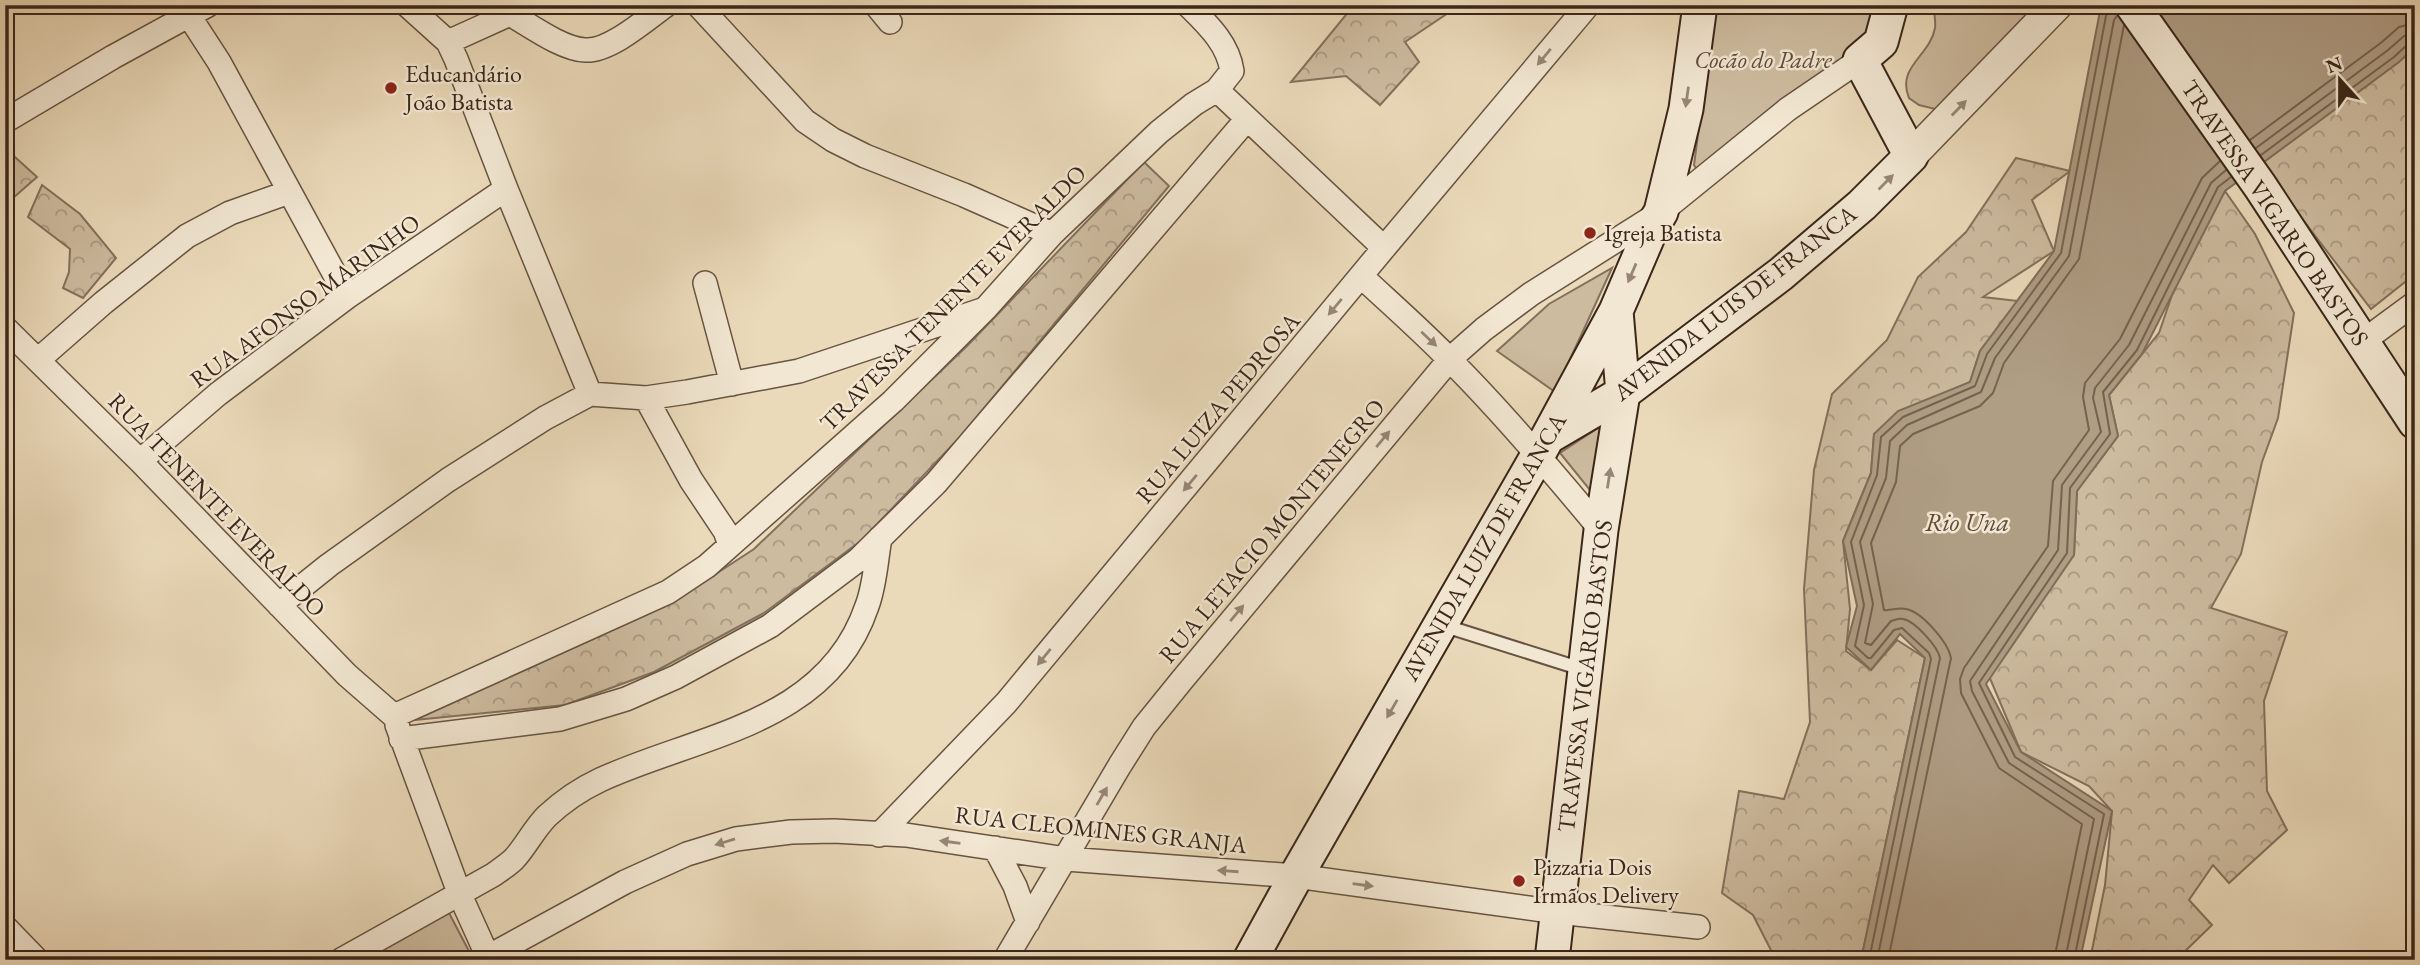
<svg xmlns="http://www.w3.org/2000/svg" width="2420" height="965" font-family="'EB Garamond',serif">
  <style>
    .forest { fill: url(#forest-crowns); stroke: #84705c; stroke-width: 2 }
    .park { fill: #cdbb9f; stroke: #84705c; stroke-width: 2 }
    .water { fill: #af9d84; stroke: #816d5a; stroke-width: 2 }
    .lines { fill: none; stroke-linecap: round; stroke-linejoin: round }
    .shore { stroke: #75624f; stroke-width: 2 }
    .service-casing { stroke: #675342; stroke-width: 16 }
    .minor-casing { stroke: #675342; stroke-width: 26 }
    .tertiary-casing { stroke: #675342; stroke-width: 33 }
    .secondary-casing { stroke: #3b261a; stroke-width: 37 }
    .service { stroke: #f2e7d2; stroke-width: 12 }
    .minor { stroke: #f2e7d2; stroke-width: 23 }
    .tertiary { stroke: #f2e7d2; stroke-width: 30 }
    .secondary { stroke: #f2e7d2; stroke-width: 33 }
    .oneway { fill: #968676 }
    .poi-dot { fill: #8f2418; stroke: #f2e7d2; stroke-width: 2.5 }
    .labels { text-anchor: middle; stroke-width: 5; stroke-linejoin: round; paint-order: stroke }
    .park-label { font-size: 24px; font-style: italic; fill: #604b3b; stroke: #f2e7d2 }
    .poi-label { font-size: 24px; fill: #3b261a; stroke: #f2e7d2; text-anchor: start }
    .street-label { font-size: 24px; fill: #3b261a; stroke: #f2e7d2 }
    .water-label { font-size: 26px; font-style: italic; fill: #5e4a3a; stroke: #f2e7d2 }
  </style>
  <defs>
    <pattern id="forest-crowns" width="20" height="18" patternUnits="userSpaceOnUse" patternTransform="scale(1.75)"><rect width="20" height="18" fill="#cdbb9f"/><path d="M2 6a3 3 0 1 1 6 0M12 15a3 3 0 1 1 6 0" fill="none" stroke="#a89881"/></pattern>
  </defs>
  <rect width="100%" height="100%" fill="#ebdaba"/>
  <filter id="stains"><feTurbulence type="fractalNoise" baseFrequency=".00286" numOctaves="4"/><feColorMatrix values="0 0 0 0 .2 0 0 0 0 .09 0 0 0 0 .02 0 0 0 .5 -.17"/></filter>
  <radialGradient id="worn" r=".72"><stop offset=".6" stop-color="#630" stop-opacity="0"/><stop offset="1" stop-color="#630" stop-opacity=".3"/></radialGradient>
  <!-- forest -->
  <path class="forest" d="M 1354,5 L 1460,5 L 1405,42 L 1419,62 L 1380,105 L 1346,76 L 1291,82 Z
    M 2415,39 L 2415,274 L 2371,309 L 2258,161 Z
    M 5,148 L 37,177 L 5,205 Z
    M 2016,158 L 2070,171 L 2032,200 L 2054,251 L 1983,297 L 2018,301 L 1980,351 L 1970,382 L 1874,434 L 1871,473 L 1843,541 L 1850,609 L 1846,651 L 1871,670 L 1897,640 L 1925,658 L 1861,960 L 1776,960 L 1753,915 L 1722,893 L 1739,791 L 1784,799 L 1810,722 L 1804,589 L 1814,470 L 1832,394 L 1887,340 L 1918,277 L 1966,232 Z
    M 1144,162 L 1169,186 L 960,437 L 862,540 L 764,613 L 654,672 L 565,705 L 415,720 L 668,605 L 754,549 L 966,347 Z
    M 42,185 L 80,214 L 116,258 L 83,298 L 63,288 L 69,272 L 70,249 L 28,217 Z
    M 2225,191 L 2255,234 L 2294,313 L 2278,418 L 2262,462 L 2241,554 L 2211,608 L 2287,632 L 2264,701 L 2267,791 L 2287,830 L 2229,883 L 2213,865 L 2189,900 L 2212,925 L 2176,960 L 2090,960 L 2105,885 L 2112,811 L 2089,786 L 2021,752 L 1989,676 L 2074,555 L 2077,491 L 2118,436 L 2109,395 L 2159,333 L 2186,254 Z"/>
  <!-- park -->
  <path class="park" d="M 1715,5 L 1884,5 L 1885,27 L 1698,171 L 1694,165 Z
    M 1933,5 L 2054,5 L 1943,111 L 1919,105 L 1909,98 C 1896,67 1930,56 1935,28 C 1936,21 1934,12 1933,5 Z
    M 1612,268 L 1555,392 L 1497,351 L 1549,304 Z
    M 1604,424 L 1594,495 L 1560,453 Z
    M 448,911 L 472,957 L 467,960 L 359,960 Z"/>
  <!-- water -->
  <path class="water" d="M 2107,5 L 2415,5 L 2415,47 L 2399,62 L 2225,191 L 2142,354 L 2109,395 L 2118,436 L 2077,491 L 2074,555 L 1986,684 L 2021,752 L 2112,811 L 2080,960 L 1861,960 L 1925,658 L 1900,634 L 1871,670 L 1846,647 L 1857,606 L 1843,541 L 1871,473 L 1874,434 L 1898,411 L 1970,382 L 1980,351 L 2054,251 L 2100,11 Z"/>
  <g class="lines">
    <!-- shore -->
    <path class="shore" d="M 2250,140 L 2382,42 L 2399,27 L 2415,23
      M 2256,148 L 2388,50 L 2404,36 L 2415,34
      M 2261,155 L 2394,57 L 2408,44 L 2415,43
      M 1869,960 L 1931,659 L 1929,653 L 1902,628 L 1894,630 L 1871,658 L 1868,658 L 1855,646 L 1864,605 L 1851,542 L 1877,475 L 1881,437 L 1903,417 L 1975,386 L 1987,354 L 2061,253 L 2106,16 L 2110,5
      M 1877,960 L 1940,658 C 1938,647 1915,621 1903,619 C 1898,618 1896,620 1891,621 L 1871,645 L 1865,643 L 1873,604 L 1860,542 L 1886,478 L 1890,441 L 1907,425 L 1981,392 L 1995,358 L 2069,256 L 2114,20 L 2117,16
      M 1888,960 L 1951,658 C 1948,642 1922,612 1906,609 C 1898,607 1891,611 1884,610 L 1871,543 L 1896,482 L 1900,446 L 1913,434 L 1980,406 L 1993,393 L 2004,363 L 2079,259 L 2124,25
      M 2054,960 L 2082,824 L 1999,768 L 1961,693 L 1960,679 L 1964,668 L 2048,546 L 2053,481 L 2089,430 L 2083,397 L 2085,383 L 2120,339 L 2202,178 L 2220,161
      M 2065,960 L 2094,819 L 2009,763 L 1972,691 L 1970,681 L 2058,550 L 2062,485 L 2101,432 L 2093,398 L 2095,388 L 2129,345 L 2211,183 L 2226,170
      M 2074,960 L 2104,814 L 2015,757 L 1979,683 L 2067,553 L 2070,488 L 2110,434 L 2103,392 L 2137,350 L 2218,187 L 2231,177"/>
    <!-- service casing -->
    <g class="service-casing">
      <path id="service" d="M 1442,625 L 1585,670"/>
    </g>
    <!-- minor casing -->
    <g class="minor-casing">
      <path id="minor" d="M 182,5 L 219,62 L 347,297
        M 407,5 L 448,42 L 456,59 L 506,189 L 590,394
        M 698,5 L 805,121 L 833,140 L 865,156 L 964,195 L 1052,234
        M 876,5 L 890,22
        M 1188,5 C 1207,24 1228,43 1232,71 L 1217,90 L 1384,248
        M 448,42 L 510,14 C 531,26 562,49 585,50 C 609,52 647,19 666,5
        M 5,121 L 113,57 L 208,5
        M 1361,276 C 1391,304 1422,331 1451,361 C 1504,414 1553,472 1601,530
        M 705,283 L 732,384
        M 5,328 L 140,461 L 347,675 L 394,716
        M 2362,342 L 2415,303
        M 38,360 L 103,303 L 187,236 L 230,213 L 289,192
        M 646,398 L 691,480 L 725,531 L 730,545
        M 140,461 L 218,394 L 347,297 L 506,189
        M 279,605 L 329,565 L 448,480 L 545,418 L 590,394 L 646,398 L 687,392 L 799,371 L 982,310
        M 394,716 L 668,592 L 707,566 L 893,401 L 986,308 L 1052,234 L 1159,132 L 1194,104 L 1217,90
        M 397,725 L 460,895 L 488,957
        M 401,739 L 560,719 L 626,699 L 676,677 L 770,626 L 858,560 L 936,483 L 1247,119
        M 879,835 L 1006,703 L 1384,248 L 1588,5
        M 995,848 L 1015,886 L 1028,922
        M 5,927 L 37,960
        M 341,960 L 493,875 C 500,870 508,865 514,859 C 526,846 534,829 547,816 C 562,802 581,789 600,780 C 697,735 827,725 867,606 C 875,585 876,560 880,538
        M 482,960 L 625,882 L 687,854 L 736,839 L 791,832 L 834,831 L 906,835 L 1066,859 L 1296,876 L 1558,912 L 1698,927
        M 1005,960 L 1120,765 L 1144,727 L 1182,680 L 1450,359 L 1484,329 L 1531,294 L 1661,212 L 1788,109 L 1860,60"/>
    </g>
    <!-- tertiary casing -->
    <g class="tertiary-casing">
      <path id="tertiary" d="M 1911,156 L 2057,5"/>
    </g>
    <!-- secondary casing -->
    <g class="secondary-casing">
      <path id="secondary" d="M 2132,5 L 2260,186 L 2415,422
        M 1548,437 L 1623,393 L 1781,274 L 1862,205 L 1911,156 L 1860,60 L 1881,42 L 1891,5
        M 1250,960 L 1296,876 L 1538,455 L 1616,311 L 1652,227 L 1661,212 L 1686,109 L 1700,5
        M 1552,960 L 1601,530 L 1623,393 L 1616,311"/>
    </g>
    <!-- service -->
    <use href="#service" class="service"/>
    <!-- minor -->
    <use href="#minor" class="minor"/>
    <!-- tertiary -->
    <use href="#tertiary" class="tertiary"/>
    <!-- secondary -->
    <use href="#secondary" class="secondary"/>
  </g>
  <!-- one-way arrows -->
  <defs><path id="oneway-solid" d="M-6-.8H1V-3.2L6.5 0L1 3.2V.8H-6Z" transform="scale(1.75)"/></defs>
  <g class="oneway">
    <use href="#oneway-solid" transform="translate(1544 57) rotate(130)"/>
    <use href="#oneway-solid" transform="translate(1687 97) rotate(98)"/>
    <use href="#oneway-solid" transform="translate(1959 108) rotate(-46)"/>
    <use href="#oneway-solid" transform="translate(1886 182) rotate(-45)"/>
    <use href="#oneway-solid" transform="translate(1632 273) rotate(113)"/>
    <use href="#oneway-solid" transform="translate(1335 307) rotate(130)"/>
    <use href="#oneway-solid" transform="translate(1429 339) rotate(43)"/>
    <use href="#oneway-solid" transform="translate(1383 439) rotate(-50)"/>
    <use href="#oneway-solid" transform="translate(1609 478) rotate(-81)"/>
    <use href="#oneway-solid" transform="translate(1190 483) rotate(130)"/>
    <use href="#oneway-solid" transform="translate(1237 613) rotate(-50)"/>
    <use href="#oneway-solid" transform="translate(1044 657) rotate(129)"/>
    <use href="#oneway-solid" transform="translate(1392 709) rotate(120)"/>
    <use href="#oneway-solid" transform="translate(1102 796) rotate(-60)"/>
    <use href="#oneway-solid" transform="translate(725 842) rotate(163)"/>
    <use href="#oneway-solid" transform="translate(950 842) rotate(-172)"/>
    <use href="#oneway-solid" transform="translate(1228 871) rotate(-176)"/>
    <use href="#oneway-solid" transform="translate(1363 885) rotate(8)"/>
  </g>
  <!-- markers -->
  <g class="poi-dot">
    <circle cx="391" cy="88" r="7"/>
    <circle cx="1590" cy="233" r="7"/>
    <circle cx="1519" cy="881" r="7"/>
  </g>
  <g class="labels">
    <!-- park labels -->
    <g class="park-label">
      <text x="1763" y="68">Cocão do Padre</text>
    </g>
    <!-- poi labels -->
    <g class="poi-label">
      <text x="405" y="82">Educandário<tspan x="405" dy="28">João Batista</tspan></text>
      <text x="1604" y="241">Igreja Batista</text>
      <text x="1533" y="875">Pizzaria Dois<tspan x="1533" dy="28">Irmãos Delivery</tspan></text>
    </g>
    <!-- street labels -->
    <g class="street-label">
      <text transform="translate(2275 213) rotate(56)" y="8">TRAVESSA VIGARIO BASTOS</text>
      <text transform="translate(953 298) rotate(-45)" y="8">TRAVESSA TENENTE EVERALDO</text>
      <text transform="translate(305 301) rotate(-36)" y="8">RUA AFONSO MARINHO</text>
      <text transform="translate(1735 303) rotate(-38)" y="8">AVENIDA LUIS DE FRANCA</text>
      <text transform="translate(1218 408) rotate(-50)" y="8">RUA LUIZA PEDROSA</text>
      <text transform="translate(217 505) rotate(46)" y="8">RUA TENENTE EVERALDO</text>
      <text transform="translate(1272 531) rotate(-50)" y="8">RUA LETACIO MONTENEGRO</text>
      <text transform="translate(1484 547) rotate(-60)" y="8">AVENIDA LUIZ DE FRANCA</text>
      <text transform="translate(1585 676) rotate(-83)" y="8">TRAVESSA VIGARIO BASTOS</text>
      <text transform="translate(1101 830) rotate(6)" y="8">RUA CLEOMINES GRANJA</text>
    </g>
    <!-- water labels -->
    <g class="water-label">
      <text x="1967" y="531">Rio Una</text>
    </g>
  </g>
  <!-- margin -->
  <rect width="2420" height="965" fill="none" stroke="#ebdaba" stroke-width="28"/>
  <rect x="7" y="7" width="2406" height="951" fill="none" stroke="#3b261a" stroke-width="3.5"/>
  <rect x="14" y="14" width="2392" height="937" fill="none" stroke="#3b261a" stroke-width="2"/>
  <!-- north arrow -->
  <g transform="translate(2340 80) rotate(339)" stroke="#f2e7d2" stroke-width="5" paint-order="stroke">
  <path d="M0-5L12 26L0 18L-12 26Z" fill="#3b261a"/>
  <text y="-10" font-size="19" font-weight="bold" text-anchor="middle" fill="#3b261a">N</text>
  </g>
  <rect width="100%" height="100%" filter="url(#stains)"/>
  <rect width="100%" height="100%" fill="url(#worn)"/>
</svg>
